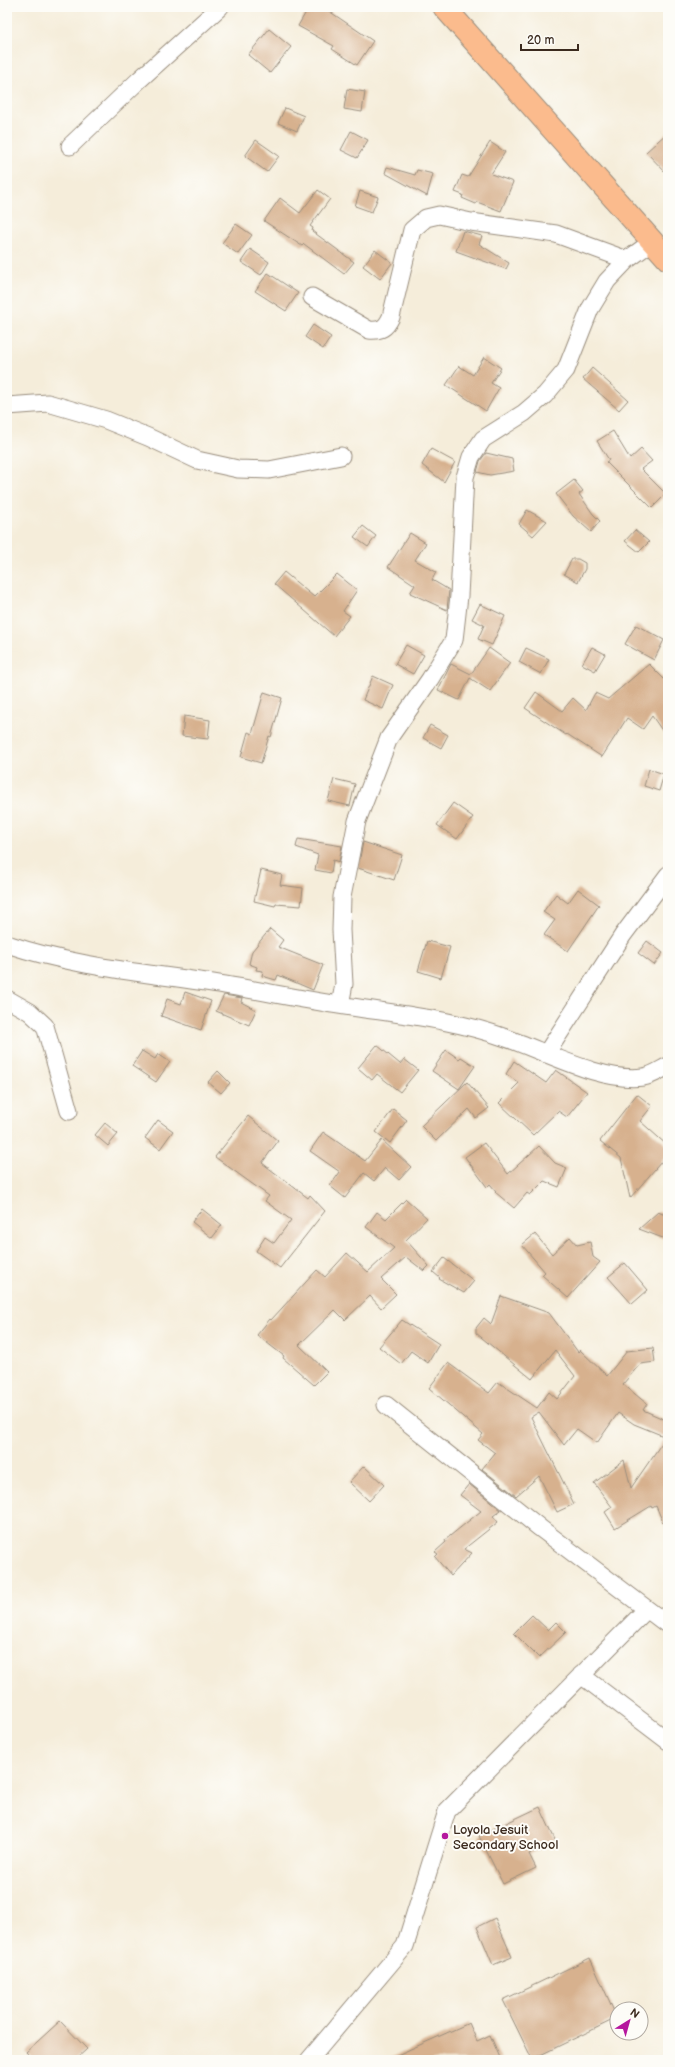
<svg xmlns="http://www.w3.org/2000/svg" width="675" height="2067" font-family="'Balsamiq Sans',sans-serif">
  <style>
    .building { fill: #d7b18e }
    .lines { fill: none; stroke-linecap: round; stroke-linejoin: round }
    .street-casing { stroke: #988c7c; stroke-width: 19 }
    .primary-casing { stroke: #988c7c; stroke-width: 24 }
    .street { stroke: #fff; stroke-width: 17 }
    .primary { stroke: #fbbb8d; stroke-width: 22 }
    .poi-dot { fill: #b5179e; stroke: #fdfcf7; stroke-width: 1.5 }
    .labels { text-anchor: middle; stroke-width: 4; stroke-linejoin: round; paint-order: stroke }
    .poi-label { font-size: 13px; fill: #3b2a1e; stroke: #fdfcf7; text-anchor: start }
  </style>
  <rect width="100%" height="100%" fill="#fdfcf7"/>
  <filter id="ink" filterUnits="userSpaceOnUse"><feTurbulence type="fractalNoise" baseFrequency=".025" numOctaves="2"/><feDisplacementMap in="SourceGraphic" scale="8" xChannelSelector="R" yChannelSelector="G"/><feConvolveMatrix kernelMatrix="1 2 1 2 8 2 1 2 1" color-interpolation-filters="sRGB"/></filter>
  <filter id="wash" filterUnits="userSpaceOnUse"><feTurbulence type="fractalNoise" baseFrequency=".012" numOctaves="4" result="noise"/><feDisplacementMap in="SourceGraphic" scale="16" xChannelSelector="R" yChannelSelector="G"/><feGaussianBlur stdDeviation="0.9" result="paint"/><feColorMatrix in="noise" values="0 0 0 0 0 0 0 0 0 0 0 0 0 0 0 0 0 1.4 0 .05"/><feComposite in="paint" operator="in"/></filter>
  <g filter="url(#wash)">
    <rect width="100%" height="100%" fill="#f5edda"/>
    <g id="blocks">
      <!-- building -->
      <path class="building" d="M 309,7 L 323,7 L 373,41 L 357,65 L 332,49 L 334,46 L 298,26 Z
        M 269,29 L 291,47 L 270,73 L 248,55 Z
        M 347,89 L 365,92 L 362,112 L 344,109 Z
        M 285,108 L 304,116 L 297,131 L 278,123 Z
        M 351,131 L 368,140 L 357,158 L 341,150 Z
        M 668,132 L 668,175 L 646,152 Z
        M 256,140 L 279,156 L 267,172 L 245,156 Z
        M 490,142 L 505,152 L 491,174 L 513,182 L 501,211 L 477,202 L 476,204 L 462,198 L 463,195 L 455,192 L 462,175 L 468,177 Z
        M 387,167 L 415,175 L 417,170 L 433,174 L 427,196 L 385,173 Z
        M 318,190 L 330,199 L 310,226 L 313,228 L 312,231 L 354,262 L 344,274 L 304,244 L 302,246 L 264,221 L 280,198 L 300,213 Z
        M 360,191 L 378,197 L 372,212 L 355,206 Z
        M 236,224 L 252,235 L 238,254 L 222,243 Z
        M 463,231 L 482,236 L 479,244 L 509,263 L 506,269 L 456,251 Z
        M 250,249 L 269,262 L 261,275 L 241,262 Z
        M 375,250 L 392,263 L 380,279 L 363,266 Z
        M 268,273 L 298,293 L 286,311 L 255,291 Z
        M 313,325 L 331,337 L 323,349 L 305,337 Z
        M 484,357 L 501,368 L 491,383 L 499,388 L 486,411 L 446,385 L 459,366 L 473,375 Z
        M 592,368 L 628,400 L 619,410 L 583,379 Z
        M 613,431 L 630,459 L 641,449 L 652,461 L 641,469 L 666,494 L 652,508 L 606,462 L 609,460 L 597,441 Z
        M 431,449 L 455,462 L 444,482 L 422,465 Z
        M 486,453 L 512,459 L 514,471 L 490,475 L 477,472 L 480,461 Z
        M 574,480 L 583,491 L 579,494 L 593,514 L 600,521 L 591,532 L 573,516 L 556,494 Z
        M 527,510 L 547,521 L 533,536 L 519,524 Z
        M 363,526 L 376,536 L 368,547 L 354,537 Z
        M 635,530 L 649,542 L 639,552 L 625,541 Z
        M 410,533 L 426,543 L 415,560 L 436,572 L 432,580 L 449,590 L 447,610 L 410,593 L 415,585 L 388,567 Z
        M 572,559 L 578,559 L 585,563 L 585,569 L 578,582 L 564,574 Z
        M 284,572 L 314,597 L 337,574 L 357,590 L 343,611 L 350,616 L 334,636 L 274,584 Z
        M 480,604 L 505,616 L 492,645 L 478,639 L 484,625 L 472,619 Z
        M 636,625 L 664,640 L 654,660 L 625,644 Z
        M 406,645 L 424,655 L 413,674 L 395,664 Z
        M 592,647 L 605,654 L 595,671 L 582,664 Z
        M 489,648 L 510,663 L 490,691 L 470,678 L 459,700 L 438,690 L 451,664 L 471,674 Z
        M 526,648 L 549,659 L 541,674 L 519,662 Z
        M 649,664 L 668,683 L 668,739 L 652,716 L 643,729 L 627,718 L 602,757 L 567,734 L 566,735 L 525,708 L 536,692 L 562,711 L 573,698 L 586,710 L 595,693 L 608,699 Z
        M 373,676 L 393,685 L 383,709 L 363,700 Z
        M 264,692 L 282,698 L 271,737 L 269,736 L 261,763 L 241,757 L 248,732 L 252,734 Z
        M 184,716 L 210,720 L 208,739 L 182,736 Z
        M 430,725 L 448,735 L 441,748 L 423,738 Z
        M 649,769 L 664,774 L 659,791 L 644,786 Z
        M 334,779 L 355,784 L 350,806 L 328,801 Z
        M 453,803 L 473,817 L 457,839 L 437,825 Z
        M 298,839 L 342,846 L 339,862 L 333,860 L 331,873 L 315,870 L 318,855 L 296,847 Z
        M 363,842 L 402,855 L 394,880 L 358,868 Z
        M 261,870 L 282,875 L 280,885 L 303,888 L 301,906 L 276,904 L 275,906 L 254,901 Z
        M 578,889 L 599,905 L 568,951 L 544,935 L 555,920 L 543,912 L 556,894 L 568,903 Z
        M 270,929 L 283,940 L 278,947 L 323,965 L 313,990 L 278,975 L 276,980 L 262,976 L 263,971 L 256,970 L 257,967 L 249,964 L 252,951 Z
        M 427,941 L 450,947 L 441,978 L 418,971 Z
        M 647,941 L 663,953 L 654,965 L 638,953 Z
        M 185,992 L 211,1001 L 201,1030 L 161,1016 L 167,999 L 181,1004 Z
        M 224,995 L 242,998 L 241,1002 L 256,1010 L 249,1025 L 216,1011 Z
        M 377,1045 L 400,1064 L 404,1059 L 418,1070 L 400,1092 L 377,1074 L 372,1080 L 358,1068 Z
        M 446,1050 L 459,1059 L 461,1057 L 475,1066 L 459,1089 L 432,1071 Z
        M 142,1051 L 155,1059 L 158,1054 L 170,1062 L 156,1082 L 132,1066 Z
        M 514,1061 L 546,1083 L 556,1070 L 587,1092 L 567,1117 L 558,1111 L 533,1135 L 499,1103 L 519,1083 L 506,1074 Z
        M 218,1071 L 230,1083 L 221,1093 L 208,1082 Z
        M 467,1082 L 489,1108 L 476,1118 L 469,1109 L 436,1141 L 421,1126 Z
        M 637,1094 L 652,1106 L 640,1121 L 668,1146 L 668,1154 L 630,1198 L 621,1158 L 600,1141 Z
        M 393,1109 L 407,1120 L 390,1143 L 376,1132 Z
        M 248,1116 L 278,1141 L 262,1163 L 308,1198 L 310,1195 L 325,1211 L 280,1268 L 256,1251 L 265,1237 L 274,1243 L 291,1220 L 265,1201 L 269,1196 L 215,1157 Z
        M 158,1120 L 173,1131 L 160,1149 L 145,1138 Z
        M 105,1123 L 118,1134 L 108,1146 L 95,1135 Z
        M 323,1132 L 365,1161 L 382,1140 L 411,1167 L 399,1180 L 385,1168 L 374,1181 L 364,1173 L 345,1198 L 330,1186 L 340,1172 L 310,1151 Z
        M 484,1143 L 508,1174 L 539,1146 L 555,1163 L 567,1168 L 559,1187 L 544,1181 L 530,1195 L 527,1193 L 514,1208 L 495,1192 L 496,1191 L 490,1184 L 487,1187 L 465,1157 Z
        M 406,1199 L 427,1218 L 406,1240 L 429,1266 L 424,1271 L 406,1257 L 381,1279 L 396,1294 L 381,1308 L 370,1296 L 345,1320 L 335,1310 L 299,1345 L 327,1372 L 314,1385 L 283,1358 L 284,1356 L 257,1335 L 270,1319 L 271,1320 L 317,1270 L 325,1277 L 347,1253 L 368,1272 L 394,1248 L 366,1227 L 377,1212 L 386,1219 Z
        M 202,1209 L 222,1225 L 212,1238 L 192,1222 Z
        M 658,1212 L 668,1216 L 668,1240 L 639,1229 Z
        M 535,1234 L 552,1254 L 570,1237 L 577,1245 L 590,1242 L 593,1257 L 600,1262 L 568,1298 L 542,1275 L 545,1272 L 522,1245 Z
        M 444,1258 L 474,1281 L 464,1293 L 439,1279 L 440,1278 L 433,1272 Z
        M 625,1263 L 648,1290 L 632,1304 L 608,1277 Z
        M 501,1296 L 549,1313 L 578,1352 L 580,1350 L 607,1376 L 627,1351 L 653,1348 L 655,1362 L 640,1364 L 623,1384 L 647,1404 L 643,1410 L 668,1421 L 668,1534 L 656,1506 L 652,1508 L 651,1506 L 615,1528 L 605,1512 L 612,1507 L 594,1483 L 624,1460 L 631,1488 L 666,1437 L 634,1424 L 618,1413 L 597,1443 L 577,1429 L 564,1445 L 539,1412 L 531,1417 L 574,1504 L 557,1512 L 539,1476 L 516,1496 L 482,1469 L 495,1453 L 478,1440 L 483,1434 L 429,1388 L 448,1363 L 489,1393 L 498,1382 L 537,1408 L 549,1392 L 557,1399 L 575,1376 L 555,1350 L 532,1379 L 476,1333 L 476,1328 L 484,1318 L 491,1324 Z
        M 402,1320 L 439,1344 L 428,1363 L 411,1351 L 401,1364 L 379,1347 Z
        M 364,1466 L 384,1485 L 369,1501 L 349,1482 Z
        M 469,1484 L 501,1510 L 493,1516 L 498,1522 L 464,1549 L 472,1553 L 451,1576 L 435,1557 L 438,1554 L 435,1552 L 446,1542 L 445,1540 L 481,1511 L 460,1495 Z
        M 532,1615 L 548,1630 L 556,1622 L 566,1632 L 539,1658 L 514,1633 Z
        M 540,1807 L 556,1842 L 529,1854 L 536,1868 L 503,1884 L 479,1836 Z
        M 495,1918 L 512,1957 L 493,1965 L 477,1927 Z
        M 590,1958 L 617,2018 L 532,2059 L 503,2000 Z
        M 60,2021 L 87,2049 L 75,2060 L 34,2060 L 26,2052 Z
        M 469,2023 L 477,2041 L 490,2035 L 501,2060 L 386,2060 Z"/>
    </g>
  </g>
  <g filter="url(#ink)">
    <use href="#blocks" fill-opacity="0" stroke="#988c7c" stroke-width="1"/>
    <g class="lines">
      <!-- street casing -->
      <g class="street-casing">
        <path id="street" d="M 70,146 L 139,80 L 220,7
          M 312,297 L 369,330 C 381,331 386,328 391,317 L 412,230 L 426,218 L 439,215 L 471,222 L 556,234 L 627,260
          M 7,406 L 48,403 L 106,420 L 148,437 L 197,460 L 238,469 L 269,470 L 341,456
          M 7,944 C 78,968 151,973 225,985 C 267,992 310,1001 352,1007 C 405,1015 456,1020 506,1038 C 544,1051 603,1083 643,1077 C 652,1076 660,1070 668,1066
          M 7,999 L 30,1012 L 45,1026 L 69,1111
          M 340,1005 L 344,984 L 341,930 L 342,897 L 357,821 L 389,738 L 430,679 L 454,640 L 459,596 L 465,477 L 471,457 L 483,439 L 524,413 L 545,395 L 566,370 L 590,309 L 607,281 L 627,260 L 653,241
          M 546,1054 L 623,935 L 668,875
          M 386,1405 L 540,1528 L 668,1625
          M 581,1675 L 668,1741
          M 309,2060 L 405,1946 L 447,1811 L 647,1609"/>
      </g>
      <!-- primary casing -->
      <g class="primary-casing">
        <path id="primary" d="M 444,7 L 668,259"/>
      </g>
      <!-- street -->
      <use href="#street" class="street"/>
      <!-- primary -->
      <use href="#primary" class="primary"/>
    </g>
  </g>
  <!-- markers -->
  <circle class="poi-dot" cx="445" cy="1836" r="4"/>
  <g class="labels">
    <!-- poi labels -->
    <g class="poi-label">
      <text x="453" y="1834">Loyola Jesuit<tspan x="453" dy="15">Secondary School</tspan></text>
    </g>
  </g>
  <!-- margin -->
  <rect width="675" height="2067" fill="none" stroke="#fdfcf7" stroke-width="24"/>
  <!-- north arrow -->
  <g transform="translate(629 2021) rotate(37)"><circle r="19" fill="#fdfcf7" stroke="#afa8a0"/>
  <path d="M0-3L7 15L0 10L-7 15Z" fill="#b5179e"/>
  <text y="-6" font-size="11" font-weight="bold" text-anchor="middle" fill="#3b2a1e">N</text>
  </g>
  <!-- scale -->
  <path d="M521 44v6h57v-6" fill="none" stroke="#3b2a1e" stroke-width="2"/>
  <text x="527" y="44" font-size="12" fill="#3b2a1e" stroke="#fdfcf7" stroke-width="3" paint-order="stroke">20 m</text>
</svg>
